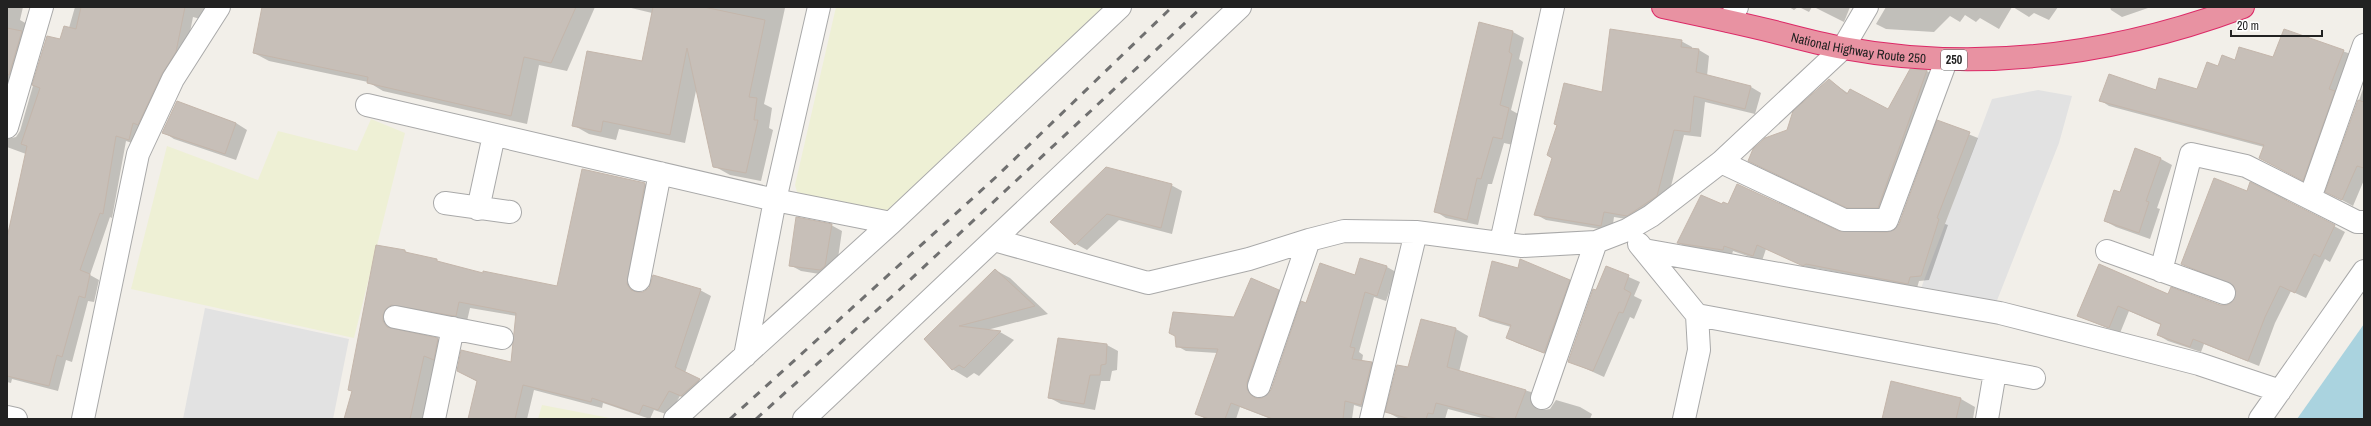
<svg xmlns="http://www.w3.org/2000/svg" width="2371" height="426" font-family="'Archivo Narrow',sans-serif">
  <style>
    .farmland { fill: #eef0d5 }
    .parking { fill: #e2e2e2 }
    .water { fill: #aad3df }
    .shadow { fill: #0003 }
    .building { fill: #c7bfb8; stroke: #c4b6ab }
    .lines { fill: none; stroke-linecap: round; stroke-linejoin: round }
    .minor-casing { stroke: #a9a9a9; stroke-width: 24 }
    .highway-casing { stroke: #dc2a67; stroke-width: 24 }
    .minor { stroke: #fff; stroke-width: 22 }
    .highway { stroke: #e892a2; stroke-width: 22 }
    .rail { stroke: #707070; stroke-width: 3; stroke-dasharray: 8 8; stroke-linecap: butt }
    .labels { text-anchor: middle; stroke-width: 3; stroke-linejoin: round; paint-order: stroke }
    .shield { fill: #fff; stroke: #646464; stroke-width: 1 }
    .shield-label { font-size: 12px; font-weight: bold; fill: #222 }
    .street-label { font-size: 13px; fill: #222; stroke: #fff }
  </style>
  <rect width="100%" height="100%" fill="#f2efe9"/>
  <!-- farmland -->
  <path class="farmland" d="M 836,7 L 1106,7 L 891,212 L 874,211 L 797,192 L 795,185 Z
    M 371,119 L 405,133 L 354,338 L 131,289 L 167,146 L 258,180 L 278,131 L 357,151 Z
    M 542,405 L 615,419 L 538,419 Z"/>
  <!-- parking -->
  <path class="parking" d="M 2038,90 L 2072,96 L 2059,143 L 1996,303 L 1920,291 L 1992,99 Z
    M 205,308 L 349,339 L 333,419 L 183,419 Z"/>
  <!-- water -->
  <path class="water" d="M 2364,324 L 2364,419 L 2297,419 Z"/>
  <!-- shadow -->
  <path class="shadow" d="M 7,7 L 23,7 L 20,20 L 27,24 L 7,119 Z
    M 75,7 L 214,7 L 208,21 L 193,17 L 185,57 L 138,145 L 126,141 L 112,218 L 110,217 L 90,275 L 99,280 L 94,302 L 88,301 L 72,362 L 66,360 L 58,391 L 12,379 L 11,383 L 7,382 L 7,239 L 26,154 L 7,147 L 7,139 L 16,137 L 20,131 L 47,37 L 60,40 L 69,28 Z
    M 264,7 L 595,7 L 567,71 L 539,65 L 527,124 L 383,91 L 368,82 L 269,61 L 254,53 Z
    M 627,7 L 788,7 L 785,8 L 764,104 L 772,108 L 769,128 L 773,130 L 761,181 L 730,175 L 714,166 L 697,86 L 685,143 L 619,129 L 616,140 L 589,134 L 573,125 L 643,62 L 652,13 Z
    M 1789,7 L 1798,7 L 1794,10 Z
    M 1799,7 L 1812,7 L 1809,12 Z
    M 1814,7 L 1850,7 L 1844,22 Z
    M 1886,7 L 2012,7 L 1999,29 L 1980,18 L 1976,22 L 1965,15 L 1960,22 L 1950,16 L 1934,32 L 1886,29 L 1876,24 Z
    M 2013,7 L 2058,7 L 2049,20 L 2034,13 L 2029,17 Z
    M 2110,7 L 2147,7 L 2148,8 L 2122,17 L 2111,10 Z
    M 1480,24 L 1513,32 L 1524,38 L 1519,59 L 1523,62 L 1511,110 L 1520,115 L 1513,145 L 1504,143 L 1492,184 L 1488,184 L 1478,225 L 1446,218 L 1435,211 Z
    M 2284,30 L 2348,53 L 2357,58 L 2312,185 L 2269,163 L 2264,147 L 2109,106 L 2100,100 L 2157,91 L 2198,90 L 2219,67 L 2274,58 Z
    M 1681,41 L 1692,47 L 1692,49 L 1699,50 L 1709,56 L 1707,76 L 1751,87 L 1761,93 L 1755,114 L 1705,102 L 1701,137 L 1684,135 L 1667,202 L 1638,221 L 1614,217 L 1612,231 L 1546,220 L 1535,214 L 1602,94 Z
    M 1927,71 L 1936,77 L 1888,213 L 1858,213 L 1759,166 L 1829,80 L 1849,94 L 1888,110 Z
    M 2364,86 L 2364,180 L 2353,206 L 2327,192 Z
    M 177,102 L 236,123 L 247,130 L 236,160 L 174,139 L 163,132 Z
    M 1938,122 L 1978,138 L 1945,224 L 1948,225 L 1929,280 L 1919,281 L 1917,288 L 1815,268 L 1813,270 L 1766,249 L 1762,261 L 1733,251 L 1732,254 L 1687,248 L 1679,243 L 1723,206 L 1839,232 L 1887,234 L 1894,231 L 1900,225 Z
    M 2161,159 L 2172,165 L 2157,208 L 2160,209 L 2150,239 L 2116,227 L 2105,221 L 2120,193 Z
    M 583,170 L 645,184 L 656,190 L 637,290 L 639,293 L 700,290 L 711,296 L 685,373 L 710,386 L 692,402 L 680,396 L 669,415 L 654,410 L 650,419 L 603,403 L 602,408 L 534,390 L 527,419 L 469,419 L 478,382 L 458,371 L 512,363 L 517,316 L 470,308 L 467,321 L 393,327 L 438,339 L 448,345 L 444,365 L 435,360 L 423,419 L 345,419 L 353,391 L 349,389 L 405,251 L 412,255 L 484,274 L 558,287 Z
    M 1171,185 L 1182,191 L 1172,234 L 1119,220 L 1087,250 L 1076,244 L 1052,222 Z
    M 831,225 L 842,231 L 836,272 L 832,276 L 801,271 L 790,265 Z
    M 2334,226 L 2345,232 L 2330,262 L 2325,259 L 2306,298 L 2291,291 L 2275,323 L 2259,366 L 2204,344 L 2201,352 L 2168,341 L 2158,335 L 2161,325 L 2129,311 L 2120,333 L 2078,316 L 2099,265 L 2169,295 L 2220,306 L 2232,304 L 2237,290 L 2235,287 L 2182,264 Z
    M 1360,259 L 1387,267 L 1396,272 L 1386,301 L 1374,297 L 1359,352 L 1363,355 L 1362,361 L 1372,362 L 1381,368 L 1370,410 L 1354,405 L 1352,419 L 1271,419 L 1240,407 L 1236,419 L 1206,419 L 1197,414 L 1217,353 L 1186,351 L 1177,346 L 1235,318 L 1278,291 L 1287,296 L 1256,395 L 1258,399 L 1262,399 L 1272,391 L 1307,304 L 1355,276 Z
    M 1606,267 L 1640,282 L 1634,296 L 1642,300 L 1634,319 L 1630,317 L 1604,377 L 1569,361 Z
    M 995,270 L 1010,278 L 1048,314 L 987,330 L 1000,332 L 1014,340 L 979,376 L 974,373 L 967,378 L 952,369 L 926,339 Z
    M 1569,280 L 1579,286 L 1554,357 L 1517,343 L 1507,338 L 1511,327 L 1490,321 L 1480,315 Z
    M 1456,329 L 1468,336 L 1459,372 L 1531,392 L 1543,399 L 1543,410 L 1550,409 L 1556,400 L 1580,407 L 1592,414 L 1590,419 L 1486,419 L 1448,409 L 1445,419 L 1400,419 L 1387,412 L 1408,368 Z
    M 1107,345 L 1118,351 L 1117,370 L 1112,371 L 1110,381 L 1101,381 L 1095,410 L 1061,404 L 1050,398 Z
    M 1961,399 L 1975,407 L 1973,419 L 1883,419 Z"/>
  <!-- building -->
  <path class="building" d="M 81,7 L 185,7 L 176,52 L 162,74 L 138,125 L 133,123 L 129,140 L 116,136 L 103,214 L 100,213 L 80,270 L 90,274 L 85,298 L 79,296 L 62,357 L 57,355 L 49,386 L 7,376 L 7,238 L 27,146 L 21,144 L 40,88 L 32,85 L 47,36 L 60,39 L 64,26 L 76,29 Z
    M 262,7 L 576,7 L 551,63 L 524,57 L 511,116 L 367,83 L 368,77 L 253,53 Z
    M 653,7 L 704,7 L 765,20 L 749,97 L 757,98 L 754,120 L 758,120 L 746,173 L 713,167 L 687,48 L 670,135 L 603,121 L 601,132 L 572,126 L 587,51 L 642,61 Z
    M 1479,22 L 1513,31 L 1509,52 L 1512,54 L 1500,105 L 1509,108 L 1502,139 L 1493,137 L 1481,179 L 1477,178 L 1467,220 L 1434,212 Z
    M 7,28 L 22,31 L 9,75 L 7,74 Z
    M 1610,29 L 1682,40 L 1681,47 L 1699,49 L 1696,72 L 1751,86 L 1745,109 L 1694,96 L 1690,132 L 1674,130 L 1657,196 L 1627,216 L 1604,212 L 1601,226 L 1534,215 L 1552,158 L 1547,155 L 1557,125 L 1554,124 L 1564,83 L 1602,92 Z
    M 2284,29 L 2344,50 L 2329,89 L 2335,91 L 2303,181 L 2259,158 L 2264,145 L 2099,101 L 2109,74 L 2156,90 L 2159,78 L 2197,89 L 2207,62 L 2218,66 L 2222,55 L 2235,60 L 2239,47 L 2273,57 Z
    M 1910,69 L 1927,70 L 1878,208 L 1847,208 L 1748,161 L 1753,149 L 1765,138 L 1787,130 L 1793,111 L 1829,79 L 1847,94 L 1850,89 L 1888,109 Z
    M 2358,100 L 2364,102 L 2364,168 L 2357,166 L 2342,200 L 2325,192 Z
    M 177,101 L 236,123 L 225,154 L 162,133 Z
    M 1937,120 L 1970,132 L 1937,218 L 1939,219 L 1921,276 L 1910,277 L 1908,284 L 1806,264 L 1803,266 L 1757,245 L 1753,256 L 1724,246 L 1723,250 L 1677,243 L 1701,195 L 1722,204 L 1723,202 L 1728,204 L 1737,184 L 1839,231 L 1887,232 L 1894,230 L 1899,224 Z
    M 2135,148 L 2161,158 L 2146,201 L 2149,202 L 2139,233 L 2104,221 L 2114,190 L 2120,192 Z
    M 1106,167 L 1172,184 L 1161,228 L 1107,214 L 1075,245 L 1050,222 Z
    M 582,169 L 645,183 L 627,284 L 631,290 L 637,292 L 643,292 L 649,288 L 653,275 L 701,289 L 675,367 L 700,379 L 681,396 L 669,391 L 658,410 L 643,405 L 639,414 L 592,398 L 591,402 L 523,385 L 515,419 L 468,419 L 477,381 L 457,371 L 461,350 L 511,362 L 516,313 L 459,302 L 456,316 L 454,316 L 391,305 L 386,309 L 383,315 L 383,321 L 387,327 L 438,338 L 434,360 L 424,356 L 410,419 L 344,419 L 352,391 L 348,390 L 376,245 L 405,250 L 405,252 L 437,259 L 437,261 L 483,273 L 483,271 L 557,286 Z
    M 2214,178 L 2247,191 L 2250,182 L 2335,225 L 2320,257 L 2314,254 L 2295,293 L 2280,286 L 2265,317 L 2248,361 L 2193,339 L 2190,347 L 2157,335 L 2161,324 L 2118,306 L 2109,328 L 2077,316 L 2099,264 L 2168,294 L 2171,287 L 2220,305 L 2227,305 L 2232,302 L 2236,291 L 2233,285 L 2181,264 Z
    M 796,217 L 832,224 L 825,266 L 820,270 L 789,266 Z
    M 1360,258 L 1387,266 L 1377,296 L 1365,292 L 1350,347 L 1355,348 L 1352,359 L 1372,362 L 1361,405 L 1345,401 L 1343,419 L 1273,419 L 1231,403 L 1225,419 L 1209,419 L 1195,414 L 1218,349 L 1176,347 L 1175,336 L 1169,333 L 1173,312 L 1234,317 L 1251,278 L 1279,290 L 1247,382 L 1247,389 L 1250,394 L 1255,398 L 1262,398 L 1271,390 L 1301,301 L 1306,303 L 1320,263 L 1355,275 Z
    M 1520,259 L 1570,280 L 1544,353 L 1506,338 L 1511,325 L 1479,316 L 1492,261 L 1518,268 Z
    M 1606,266 L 1629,275 L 1624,289 L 1631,293 L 1623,313 L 1619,312 L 1593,371 L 1568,362 L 1593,289 L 1596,290 Z
    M 995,269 L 1035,306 L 959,326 L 1001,331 L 964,368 L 959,365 L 952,370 L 924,339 Z
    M 1421,319 L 1456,328 L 1447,367 L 1526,390 L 1515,419 L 1498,419 L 1436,403 L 1433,414 L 1428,413 L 1426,419 L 1410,419 L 1385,412 L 1397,365 L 1408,367 Z
    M 1058,338 L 1107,344 L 1106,364 L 1101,365 L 1100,375 L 1090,375 L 1084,404 L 1048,398 Z
    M 1891,381 L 1961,398 L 1956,419 L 1882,419 Z"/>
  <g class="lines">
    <!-- minor casing -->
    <g class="minor-casing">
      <path id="minor" d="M 1729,21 L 1737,7
        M 367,105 L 775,200 L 891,223
        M 7,127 L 42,7
        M 1721,162 L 1844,220 L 1887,220 L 1946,61
        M 2310,198 L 2364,45
        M 445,203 L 510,212
        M 478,209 L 494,135
        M 994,240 L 1148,283 L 1249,259 L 1309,240 L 1344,231 L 1416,232 L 1522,246 L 1596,242 L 1627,230 L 1651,216 L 1721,162 L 1843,48 L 1867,7
        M 1501,242 L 1553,7
        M 1639,244 L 1697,315 L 2034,378
        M 1644,250 L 2000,313 L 2199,364 L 2280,391
        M 2107,251 L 2224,293
        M 2161,271 L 2191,154 L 2246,166 L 2357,222 L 2364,222
        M 639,280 L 660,173
        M 395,317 L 502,338
        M 745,356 L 775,200 L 819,7
        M 1259,386 L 1309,240
        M 1542,398 L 1596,242
        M 7,417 L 16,419
        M 83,419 L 138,154 L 173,79 L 219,7
        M 434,419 L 453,328
        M 675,419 L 891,223 L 1120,7
        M 804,419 L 1240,7
        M 1371,419 L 1416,232
        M 1684,419 L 1699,350 L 1697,315
        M 1987,419 L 1995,372
        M 2260,419 L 2364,271"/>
    </g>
    <!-- highway casing -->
    <g class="highway-casing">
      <g id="highway">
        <path id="s1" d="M 1663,7 C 1701,15 1738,23 1775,32 C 1798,38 1820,44 1843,48 C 1980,73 2114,55 2243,7"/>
      </g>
    </g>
    <!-- minor -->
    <use href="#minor" class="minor"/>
    <!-- highway -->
    <use href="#highway" class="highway"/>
    <!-- rail -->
    <path class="rail" d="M 730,419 L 996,177 L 1172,7
      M 756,419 L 897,292 L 1202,7"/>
  </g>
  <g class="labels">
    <!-- shield labels -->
    <rect class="shield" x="1941" y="50" width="26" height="20" rx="3"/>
    <g class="shield-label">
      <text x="1954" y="64">250</text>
    </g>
    <!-- street labels -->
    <g class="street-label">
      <text dy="5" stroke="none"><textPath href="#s1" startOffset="200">National Highway Route 250</textPath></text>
    </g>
  </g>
  <!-- border -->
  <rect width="2371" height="426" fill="none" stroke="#222222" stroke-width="16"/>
  <!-- scale -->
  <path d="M2231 30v6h91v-6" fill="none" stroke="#222222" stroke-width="2"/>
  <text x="2237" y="30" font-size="12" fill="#222222" stroke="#ffffff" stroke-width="3" paint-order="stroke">20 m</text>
</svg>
